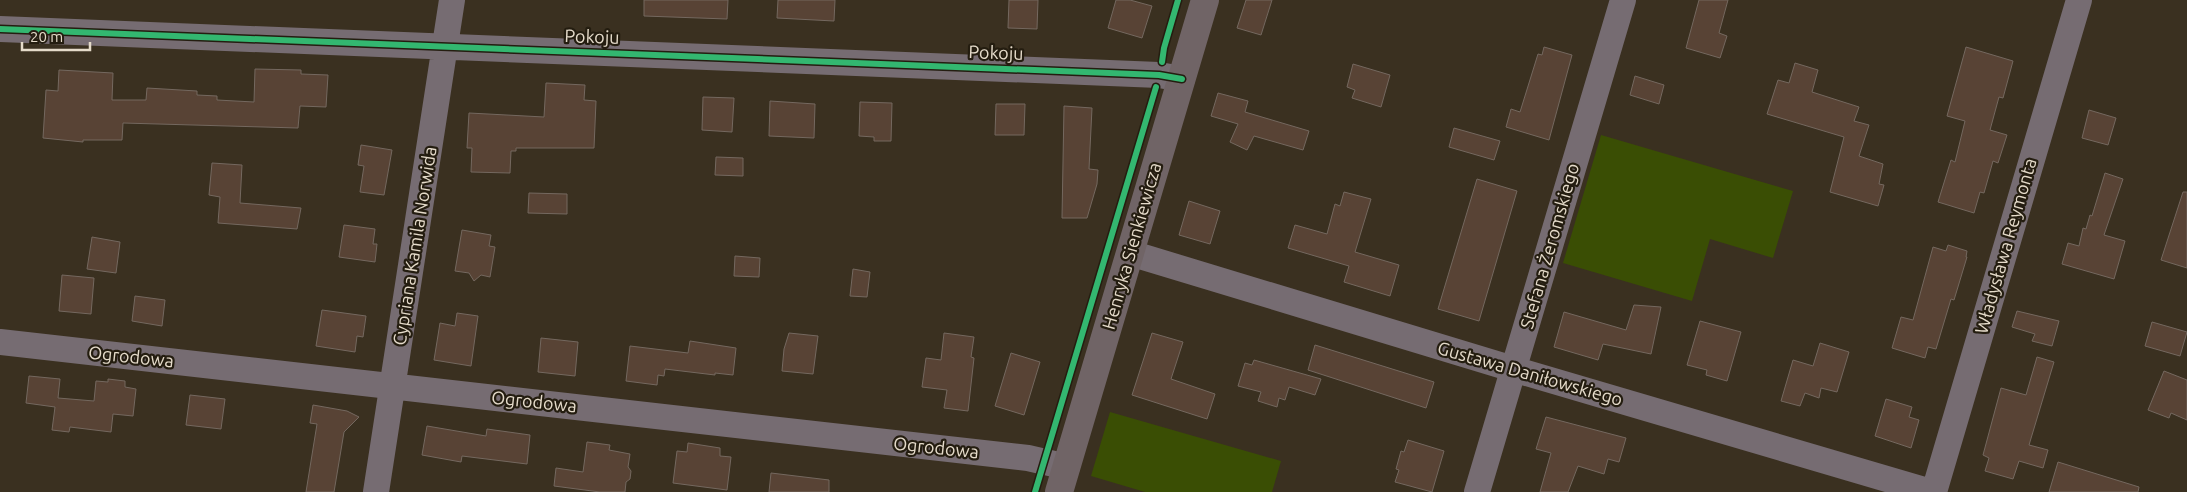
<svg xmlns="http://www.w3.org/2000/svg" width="2187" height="492" font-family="Ubuntu,sans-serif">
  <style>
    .green { fill: #3a4e04 }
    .building { fill: #584335; stroke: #74685f }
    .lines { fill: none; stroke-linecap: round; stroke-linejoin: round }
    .street { stroke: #766c72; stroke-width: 26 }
    .secondary { stroke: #706466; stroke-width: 28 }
    .cycleway-casing { stroke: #241d10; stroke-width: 9 }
    .cycleway { stroke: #33b770; stroke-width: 6 }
    .labels { text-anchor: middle; stroke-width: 4.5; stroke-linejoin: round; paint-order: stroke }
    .street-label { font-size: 18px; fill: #e5dbca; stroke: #241d10 }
  </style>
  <rect width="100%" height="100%" fill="#3a3020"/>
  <!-- green -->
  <path class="green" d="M 1601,135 L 1793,191 L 1773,258 L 1710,239 L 1692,301 L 1563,263 Z
    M 1110,412 L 1281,461 L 1272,492 L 1145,492 L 1091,476 Z"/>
  <!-- building -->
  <path class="building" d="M 644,0 L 728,0 L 727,19 L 644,16 Z
    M 778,0 L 835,0 L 834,21 L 777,18 Z
    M 1009,0 L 1038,0 L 1037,29 L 1008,28 Z
    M 1116,0 L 1130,0 L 1152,6 L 1142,38 L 1108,28 Z
    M 1246,0 L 1272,0 L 1261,35 L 1237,28 Z
    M 1699,0 L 1728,0 L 1719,33 L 1727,36 L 1720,58 L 1686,48 Z
    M 1544,47 L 1572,55 L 1549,140 L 1506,127 L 1511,109 L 1520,112 L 1538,54 L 1542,55 Z
    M 1966,47 L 2013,61 L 2003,98 L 1999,97 L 1990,130 L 2007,135 L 1998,163 L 1993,161 L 1984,193 L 1980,192 L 1974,213 L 1938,202 L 1951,160 L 1955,162 L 1965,121 L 1947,116 Z
    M 1795,63 L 1818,70 L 1812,92 L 1859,107 L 1854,121 L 1869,125 L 1859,156 L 1883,164 L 1879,184 L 1884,185 L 1878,206 L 1830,192 L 1844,137 L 1767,114 L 1778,80 L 1789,83 Z
    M 1353,64 L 1390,75 L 1381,107 L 1352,98 L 1355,90 L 1347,87 Z
    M 255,69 L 301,70 L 301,74 L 328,75 L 326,107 L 300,106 L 298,128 L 123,123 L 122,140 L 83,140 L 83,142 L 43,138 L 46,90 L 58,91 L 59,70 L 113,73 L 112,100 L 146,100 L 147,88 L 197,91 L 197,95 L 217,96 L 217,100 L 254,102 Z
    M 1635,76 L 1664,85 L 1659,104 L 1630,95 Z
    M 546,83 L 585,85 L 584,100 L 596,101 L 594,148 L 516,148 L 516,151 L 511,151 L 510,173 L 471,172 L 472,148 L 467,148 L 469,113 L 544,117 Z
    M 1218,93 L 1248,101 L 1245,112 L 1309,131 L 1303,150 L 1254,136 L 1247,150 L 1230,142 L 1238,124 L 1211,116 Z
    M 703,97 L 734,98 L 732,132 L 702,130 Z
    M 770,101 L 815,104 L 814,138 L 769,136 Z
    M 860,102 L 892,103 L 891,141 L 874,141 L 874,137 L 859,136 Z
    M 996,104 L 1025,104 L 1024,135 L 995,135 Z
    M 1064,106 L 1092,108 L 1089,169 L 1098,170 L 1097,184 L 1087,218 L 1062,218 Z
    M 2089,110 L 2116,118 L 2108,145 L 2082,138 Z
    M 1454,128 L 1500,141 L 1494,160 L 1449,147 Z
    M 361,145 L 392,150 L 384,195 L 360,192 L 364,166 L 358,165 Z
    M 716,157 L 743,158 L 743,176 L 715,175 Z
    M 212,163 L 242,165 L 240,203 L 301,208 L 297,229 L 218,223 L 220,197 L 209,195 Z
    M 2105,173 L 2123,179 L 2104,235 L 2125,241 L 2114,279 L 2062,264 L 2068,243 L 2079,246 L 2083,228 L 2086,229 L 2090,215 L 2092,216 Z
    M 1477,179 L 1517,191 L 1479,321 L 1438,309 Z
    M 1344,192 L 1371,199 L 1355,252 L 1399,265 L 1390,296 L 1344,282 L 1349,266 L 1288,248 L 1295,225 L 1327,234 L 1335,204 L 1340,206 Z
    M 2183,192 L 2187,192 L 2187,268 L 2161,260 Z
    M 529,193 L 567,194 L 567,214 L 528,213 Z
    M 1189,201 L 1220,211 L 1210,244 L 1179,235 Z
    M 344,225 L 375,229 L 373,244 L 377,244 L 375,262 L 339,257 Z
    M 462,230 L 491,235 L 489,246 L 495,247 L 490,277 L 481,275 L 474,281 L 469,273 L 455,271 Z
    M 92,237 L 120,242 L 116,273 L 87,269 Z
    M 1948,245 L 1967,251 L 1966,257 L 1967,257 L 1954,300 L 1951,299 L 1936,349 L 1928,347 L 1925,358 L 1892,348 L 1901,317 L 1913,320 L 1933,247 L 1946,251 Z
    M 735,256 L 760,258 L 759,277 L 734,276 Z
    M 853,269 L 870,272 L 867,297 L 850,296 Z
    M 62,275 L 94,278 L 91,314 L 59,311 Z
    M 135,296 L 165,300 L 162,326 L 132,321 Z
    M 1634,305 L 1661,307 L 1651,354 L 1603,344 L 1598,360 L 1554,347 L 1564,312 L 1626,330 Z
    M 322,310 L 366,316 L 363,337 L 357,336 L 355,352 L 316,346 Z
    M 2017,311 L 2059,321 L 2052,346 L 2032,341 L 2035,334 L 2012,327 Z
    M 457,313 L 478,316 L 471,366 L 434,360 L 440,323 L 455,326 Z
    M 1700,321 L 1741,332 L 1727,381 L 1706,375 L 1707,370 L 1687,365 Z
    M 2152,322 L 2187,332 L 2180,356 L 2145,346 Z
    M 789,333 L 818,336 L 813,374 L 782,371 L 784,349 Z
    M 944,333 L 974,337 L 971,357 L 974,358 L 968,411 L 944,408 L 947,390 L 922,387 L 926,358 L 941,360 Z
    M 1152,333 L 1183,342 L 1171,379 L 1215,394 L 1207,419 L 1132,395 Z
    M 541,338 L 578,342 L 575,376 L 538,372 Z
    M 690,341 L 736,348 L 733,375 L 715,373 L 715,375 L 665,369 L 664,376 L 658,375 L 657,385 L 626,381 L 630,346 L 688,353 Z
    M 1820,343 L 1849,352 L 1837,392 L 1821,388 L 1819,398 L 1805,393 L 1800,406 L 1781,401 L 1793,360 L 1813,366 Z
    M 1315,345 L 1434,382 L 1426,408 L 1308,370 Z
    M 1011,353 L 1040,362 L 1024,415 L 995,406 Z
    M 2037,357 L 2054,362 L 2029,445 L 2048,450 L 2043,468 L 2019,461 L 2013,479 L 1985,471 L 1989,458 L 1983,455 L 2001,388 L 2026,395 Z
    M 1254,360 L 1321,379 L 1315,395 L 1289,387 L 1285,400 L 1279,398 L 1277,407 L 1258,401 L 1261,392 L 1238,386 L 1245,363 L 1252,365 Z
    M 2164,371 L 2187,380 L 2187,420 L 2171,413 L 2169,418 L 2148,410 Z
    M 29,376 L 60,379 L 58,398 L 94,401 L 96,381 L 108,382 L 108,379 L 125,381 L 125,387 L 136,389 L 133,416 L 113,414 L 111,432 L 70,427 L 69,432 L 52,430 L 55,407 L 26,403 Z
    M 190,395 L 225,399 L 221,429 L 186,425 Z
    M 1886,399 L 1912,407 L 1909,417 L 1919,420 L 1911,448 L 1875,436 Z
    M 313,405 L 347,411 L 359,417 L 344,432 L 334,492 L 306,492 L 317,424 L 310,423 Z
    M 1546,417 L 1626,438 L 1619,462 L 1608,459 L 1604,474 L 1578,466 L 1568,492 L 1540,492 L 1551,453 L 1536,449 Z
    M 427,426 L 486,436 L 487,429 L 530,435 L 527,464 L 462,456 L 461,462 L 422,455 Z
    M 1408,440 L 1444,451 L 1432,492 L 1395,482 L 1399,470 L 1396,469 L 1401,451 L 1404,452 Z
    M 587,442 L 610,445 L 609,450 L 630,454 L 628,467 L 631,471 L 630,479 L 626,482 L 625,492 L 600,492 L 554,486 L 556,468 L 583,472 Z
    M 688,443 L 720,448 L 720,456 L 731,457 L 727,490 L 673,483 L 677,451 L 687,452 Z
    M 2058,462 L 2139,487 L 2138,492 L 2049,492 Z
    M 771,473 L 829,480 L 829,492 L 769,492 Z"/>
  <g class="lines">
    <!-- street -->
    <path class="street" d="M 0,29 L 1159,75 L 1182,79
      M 1130,253 L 1513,369 L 1931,492
      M 0,342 L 1028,458 L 1067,467
      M 376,492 L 452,0
      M 1477,492 L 1623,0
      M 1934,492 L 2079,0"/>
    <!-- secondary -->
    <path class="secondary" d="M 1059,492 L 1205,0"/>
    <!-- cycleway casing -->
    <g class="cycleway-casing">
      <path id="cycleway" d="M 0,29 L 1159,75 L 1182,79
        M 1162,62 L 1164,48 L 1178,0
        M 1035,492 L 1156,87"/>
    </g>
    <!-- cycleway -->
    <use href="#cycleway" class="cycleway"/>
  </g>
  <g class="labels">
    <!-- street labels -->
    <g class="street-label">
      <text transform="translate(592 37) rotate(2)" y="6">Pokoju</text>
      <text transform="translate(996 53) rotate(2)" y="6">Pokoju</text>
      <text transform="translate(415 246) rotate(-81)" y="6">Cypriana Kamila Norwida</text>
      <text transform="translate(1132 246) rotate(-74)" y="6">Henryka Sienkiewicza</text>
      <text transform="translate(1550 246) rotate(-74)" y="6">Stefana Żeromskiego</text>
      <text transform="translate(2006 246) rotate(-74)" y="6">Władysława Reymonta</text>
      <text transform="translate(131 357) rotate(6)" y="6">Ogrodowa</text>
      <text transform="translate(1530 374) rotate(16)" y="6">Gustawa Daniłowskiego</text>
      <text transform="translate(534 402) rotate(6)" y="6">Ogrodowa</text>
      <text transform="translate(936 448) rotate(6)" y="6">Ogrodowa</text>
    </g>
  </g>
  <!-- scale -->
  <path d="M22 42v8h68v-8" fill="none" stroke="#e5dbca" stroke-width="2.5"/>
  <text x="30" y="42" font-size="15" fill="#e5dbca" stroke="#241d10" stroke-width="4" paint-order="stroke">20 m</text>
</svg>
